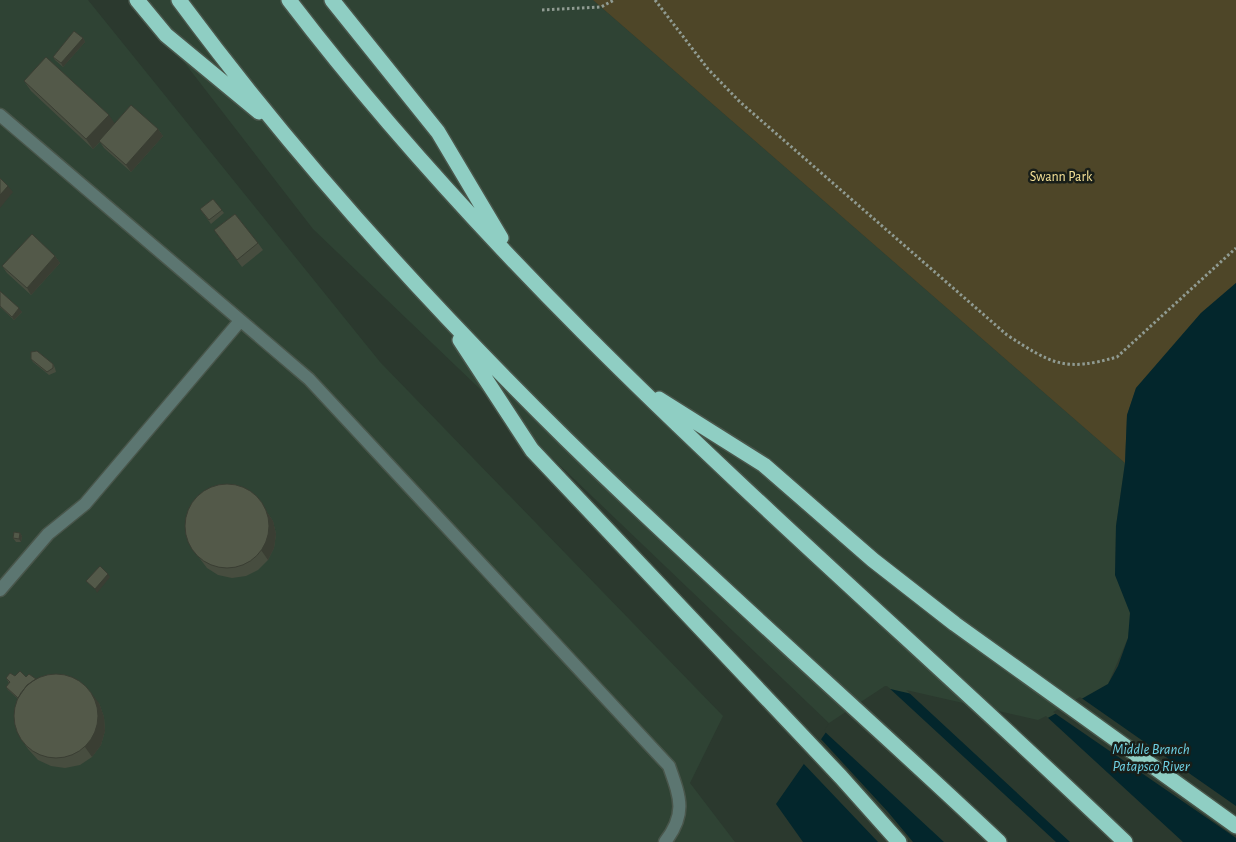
<svg xmlns="http://www.w3.org/2000/svg" width="1236" height="842" font-family="'Alegreya Sans',sans-serif">
  <style>
    .built { fill: #2f4334 }
    .green { fill: #4e4628 }
    .water { fill: #03262c }
    .pier { fill: #2b392e }
    .lines { fill: none; stroke-linecap: round; stroke-linejoin: round }
    .lane-casing { stroke: #49564b; stroke-width: 15 }
    .highway-casing { stroke: #49564b; stroke-width: 18 }
    .path { stroke: #909b92; stroke-width: 3; stroke-dasharray: 2.5 2.5; stroke-linecap: butt }
    .lane { stroke: #5c7671; stroke-width: 12 }
    .highway { stroke: #8fcec3; stroke-width: 15 }
    .wall { fill: #474d3f }
    .shaded-wall { fill: #3a3e33 }
    .building { fill: #535949; stroke: #3a3e33 }
    .labels { text-anchor: middle; stroke-width: 5; stroke-linejoin: round; paint-order: stroke }
    .park-label { font-size: 14px; fill: #f6e297; stroke: #181e19 }
    .water-label { font-size: 15px; font-style: italic; fill: #6fd3e6; stroke: #181e19 }
  </style>
  <rect width="100%" height="100%" fill="#2b392e"/>
  <!-- built -->
  <path class="built" d="M 0,0 L 88,0 L 380,362 L 723,716 L 690,783 L 735,842 L 0,842 Z
    M 136,0 L 593,0 L 1125,463 L 1116,526 L 1115,575 L 1131,613 L 1128,638 L 1108,684 L 1039,723 L 831,725 L 313,229 Z"/>
  <!-- green -->
  <path class="green" d="M 593,0 L 1236,0 L 1236,283 L 1201,313 L 1136,388 L 1127,415 L 1125,463 Z"/>
  <!-- water -->
  <path class="water" d="M 1236,283 L 1236,842 L 803,842 L 776,804 L 831,725 L 886,688 L 1039,723 L 1108,684 L 1118,666 L 1128,638 L 1130,613 L 1115,575 L 1116,526 L 1125,463 L 1127,415 L 1136,388 L 1201,313 Z"/>
  <!-- pier -->
  <path class="pier" d="M 885,686 L 887,686 L 1056,842 L 944,842 L 824,731 L 829,723 Z
    M 906,690 L 1038,720 L 1046,716 L 1183,842 L 1070,842 Z
    M 1080,697 L 1236,806 L 1236,838 L 1053,712 Z
    M 819,737 L 888,812 L 913,842 L 878,842 L 802,762 Z"/>
  <g class="lines">
    <!-- lane casing -->
    <g class="lane-casing">
      <path id="lane" d="M 0,115 L 309,379 L 669,766 C 680,797 687,814 665,842
        M 0,590 L 48,534 L 85,504 L 240,321"/>
    </g>
    <!-- highway casing -->
    <g class="highway-casing">
      <path id="highway" d="M 137,0 L 166,35 L 259,112
        M 179,0 C 295,157 427,302 566,439 C 707,577 856,707 999,842
        M 289,0 C 530,316 839,568 1125,842
        M 332,0 L 438,132 L 501,238
        M 460,340 L 532,450 L 841,777 L 899,842
        M 659,399 L 764,465 L 873,560 L 955,624 L 1236,826"/>
    </g>
    <!-- path -->
    <path class="path" d="M 655,0 L 708,69 L 740,102 L 1007,335 C 1052,364 1064,372 1117,357 L 1236,248
      M 542,10 L 601,7 L 614,0"/>
    <!-- lane -->
    <use href="#lane" class="lane"/>
    <!-- highway -->
    <use href="#highway" class="highway"/>
  </g>
  <!-- wall -->
  <path class="wall" d="M 83,38 L 85,42 L 63,67 L 55,60 L 53,57 Z
    M 24,81 L 115,124 L 158,129 L 163,136 L 131,172 L 104,148 L 100,142 L 93,149 L 31,91 Z
    M 213,199 L 224,213 L 211,224 L 200,209 Z
    M 214,230 L 258,243 L 263,250 L 242,267 Z
    M 55,256 L 60,263 L 31,295 L 7,273 L 2,266 Z
    M 0,291 L 22,312 L 14,320 L 0,307 Z
    M 31,359 L 53,364 L 55,368 L 56,372 L 49,375 L 33,362 Z
    M 258,499 L 273,521 L 276,534 L 274,548 L 268,560 L 258,570 L 246,576 L 232,578 L 218,575 L 207,568 L 191,547 Z
    M 20,533 L 22,536 L 21,542 L 16,542 L 13,538 Z
    M 15,676 L 26,677 L 36,679 L 99,703 L 104,717 L 105,731 L 101,745 L 92,757 L 80,765 L 65,768 L 51,766 L 38,760 L 28,749 L 21,739 L 18,699 L 8,690 L 6,687 L 9,683 L 6,678 Z"/>
  <!-- shaded-wall -->
  <path class="shaded-wall" d="M 83,38 L 85,42 L 63,67 L 61,63 Z
    M 109,115 L 116,125 L 93,149 L 86,139 Z
    M 158,129 L 163,136 L 131,172 L 126,165 Z
    M 8,186 L 13,192 L 0,208 L 0,195 Z
    M 55,256 L 60,263 L 31,295 L 27,288 Z
    M 19,308 L 22,312 L 14,320 L 12,317 Z
    M 258,499 L 273,521 L 276,534 L 274,548 L 268,560 L 261,550 Z
    M 20,533 L 22,536 L 21,542 L 19,539 Z
    M 108,574 L 110,577 L 97,593 L 95,589 Z
    M 91,693 L 99,703 L 104,717 L 105,731 L 101,745 L 92,757 L 85,747 Z"/>
  <!-- building -->
  <path class="building" d="M 74,31 L 83,38 L 61,63 L 53,57 Z
    M 46,57 L 109,115 L 86,139 L 24,81 Z
    M 131,105 L 158,129 L 126,165 L 99,141 Z
    M 0,178 L 8,186 L 0,195 Z
    M 213,199 L 222,210 L 209,220 L 200,209 Z
    M 235,214 L 258,243 L 237,260 L 214,230 Z
    M 32,234 L 55,256 L 27,288 L 2,266 Z
    M 0,291 L 19,308 L 12,317 L 0,306 Z
    M 37,351 L 53,364 L 53,368 L 47,372 L 31,359 L 31,352 Z
    M185 526a42 42 0 1 1 84 0a42 42 0 1 1-84 0Z
    M 14,532 L 20,533 L 19,539 L 13,538 Z
    M 100,566 L 108,574 L 95,589 L 86,581 Z
    M 20,671 L 26,677 L 29,674 L 36,679 L 27,685 L 18,698 L 6,687 L 10,682 L 6,678 L 10,673 L 15,676 Z
    M14 716a42 42 0 1 1 84 0a42 42 0 1 1-84 0Z"/>
  <g class="labels">
    <!-- park labels -->
    <g class="park-label">
      <text x="1061" y="181">Swann Park</text>
    </g>
    <!-- water labels -->
    <g class="water-label">
      <text x="1151" y="754">Middle Branch<tspan x="1151" dy="17">Patapsco River</tspan></text>
    </g>
  </g>
</svg>
